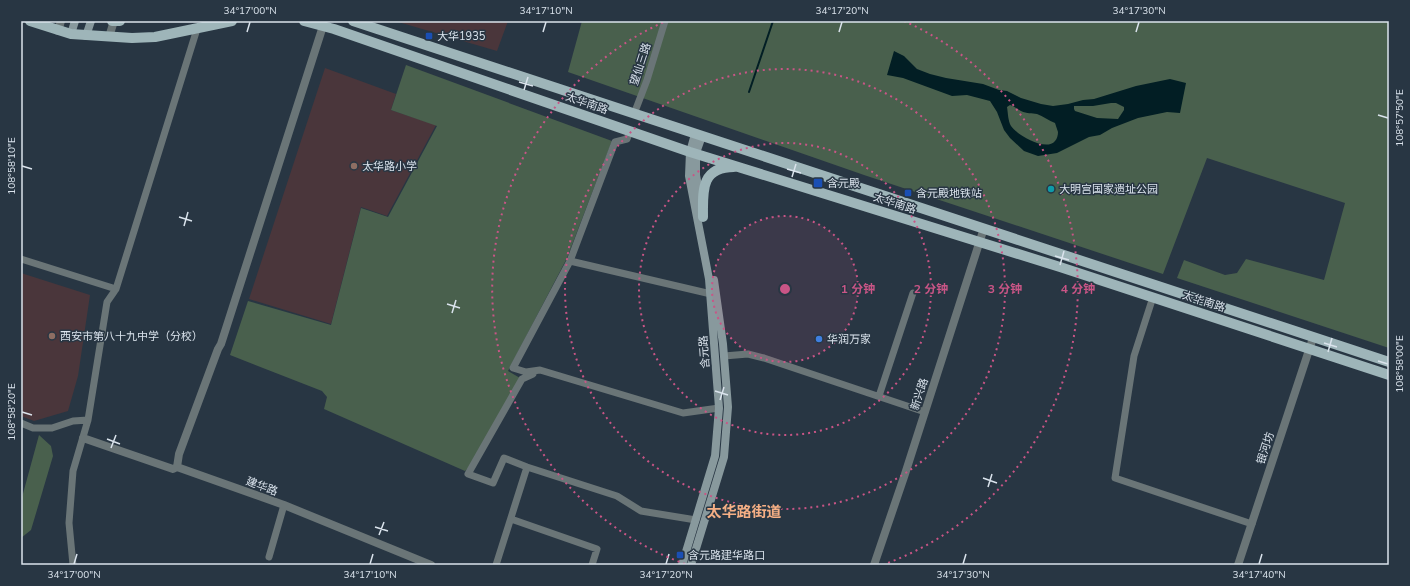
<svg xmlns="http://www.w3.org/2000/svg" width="1410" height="586" font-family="'Nunito Sans','Noto Sans SC',sans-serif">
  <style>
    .education { fill: #4a363b }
    .green { fill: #49604d }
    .water { fill: #021e24; fill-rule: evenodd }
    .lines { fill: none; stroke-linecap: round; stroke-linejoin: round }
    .stream { stroke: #021e24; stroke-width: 2 }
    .minor { stroke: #6a7577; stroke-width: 7 }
    .tertiary { stroke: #6a7577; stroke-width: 8 }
    .secondary { stroke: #88999d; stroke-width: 8 }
    .primary { stroke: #9eb5b9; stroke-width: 10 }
    .ticks { fill: none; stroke: #dae3ec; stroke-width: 1.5 }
    .ring { fill: none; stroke: #c95586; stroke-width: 2; stroke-dasharray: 2 4 }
    .transit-dot { fill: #1a4fb4; stroke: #283643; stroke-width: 1.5 }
    .education-dot { fill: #8d6e63; stroke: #283643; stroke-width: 1.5 }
    .culture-dot { fill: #0f9aa8; stroke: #283643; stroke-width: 1.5 }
    .shop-dot { fill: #3f7fe0; stroke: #283643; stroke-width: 1.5 }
    .labels { text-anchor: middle; stroke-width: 3; stroke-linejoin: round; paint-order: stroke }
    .poi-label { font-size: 11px; fill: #dae3ec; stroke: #283643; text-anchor: start }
    .street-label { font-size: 11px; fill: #dae3ec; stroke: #283643 }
    .district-label { font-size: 15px; font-weight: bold; fill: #f5af85; stroke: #283643 }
    .centre { fill: #c95586; stroke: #283643; stroke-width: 2 }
    .ring-label { font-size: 12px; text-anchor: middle; font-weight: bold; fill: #c95586; stroke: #283643; stroke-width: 3; stroke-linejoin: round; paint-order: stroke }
    .neatline { fill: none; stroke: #dae3ec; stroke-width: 1.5 }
    .ticks-label { font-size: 10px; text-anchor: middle; fill: #dae3ec }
  </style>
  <rect width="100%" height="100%" fill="#283643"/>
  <!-- education -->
  <path class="education" d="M 395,21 L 508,21 L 497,51 Z
    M 325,68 L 396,94 L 391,110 L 436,125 L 387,216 L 361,207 L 331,324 L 249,299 Z
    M 21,273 L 90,295 L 78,376 L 68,411 L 34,421 L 21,416 Z"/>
  <!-- green -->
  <path class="green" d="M 582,21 L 1389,21 L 1389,348 L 1177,278 L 1184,260 L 1225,275 L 1237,273 L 1246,259 L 1324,280 L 1345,203 L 1207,158 L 1163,274 L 864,175 L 568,72 Z
    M 406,65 L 612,141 L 567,258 L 508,371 L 520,378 L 472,465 L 465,471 L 324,409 L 327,397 L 322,391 L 230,355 L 248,301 L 331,325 L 361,208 L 388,217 L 437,126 L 391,110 Z
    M 39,435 L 51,446 L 53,456 L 31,530 L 21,538 L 21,501 Z"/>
  <!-- water -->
  <path class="water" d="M 894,51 L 904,56 L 917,69 L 930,74 L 946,78 L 983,84 L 999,90 L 1007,91 L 1021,98 L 1041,104 L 1053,106 L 1068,104 L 1083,100 L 1094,99 L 1136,86 L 1170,79 L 1186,83 L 1180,113 L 1167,112 L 1138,118 L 1112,128 L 1100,135 L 1089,137 L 1057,153 L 1038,156 L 1024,151 L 1010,138 L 1004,130 L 997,112 L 990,101 L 967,95 L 952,96 L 903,78 L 887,75 ZM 1111,103 L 1116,103 L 1124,107 L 1124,110 L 1118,119 L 1097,118 L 1075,111 L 1074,109 L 1074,106 L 1093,106 ZM 1010,105 C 1014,106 1017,109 1021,111 C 1027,114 1032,113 1037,114 C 1043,116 1049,121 1055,123 C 1056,126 1057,129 1058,132 C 1058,135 1057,139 1055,141 C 1046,152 1017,135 1011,126 C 1008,121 1008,113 1007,107 Z"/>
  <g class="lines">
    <!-- stream -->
    <path class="stream" d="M 749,92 L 773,21"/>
    <!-- minor -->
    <path class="minor" d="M 634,114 L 647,80 L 665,21
      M 630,131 L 627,139 L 615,142 L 570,261 L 513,368 L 526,372 L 540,370 L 683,413 L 719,408
      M 21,259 L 116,289
      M 570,261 L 711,294
      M 1153,297 L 1134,356 L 1115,478 L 1252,524
      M 724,356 L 748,354 L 764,358 L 925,412
      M 533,374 L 522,379 L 468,474 L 493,483 L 504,458 L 527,467 L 617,496 L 641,511 L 696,520
      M 879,396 L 913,293
      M 21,423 L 33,428 L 52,428 L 73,421 L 88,420
      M 511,519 L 597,549 L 592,565
      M 269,557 L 284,505
      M 73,565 L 69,523 L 73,471 L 88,420 L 107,302 L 116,289 L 197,29
      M 496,565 L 527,467"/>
    <!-- tertiary -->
    <path class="tertiary" d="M 58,31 L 61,21
      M 109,37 L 114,21
      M 83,438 L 173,469 L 177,467 L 284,505 L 431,565
      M 177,467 L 179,454 L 218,349 L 221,344 L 323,26
      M 874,565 L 905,474 L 984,228
      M 1238,565 L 1313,338"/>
    <!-- secondary -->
    <path class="secondary" d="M 71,34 L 75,21
      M 86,36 L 91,21
      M 701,203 L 696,175 L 696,153 L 702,136
      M 682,565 L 715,456 L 719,408 L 709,279 L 689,176 L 690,152 L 695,134
      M 691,565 L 724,457 L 728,407 L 723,344 L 714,280"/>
    <!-- primary -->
    <path class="primary" d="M 30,21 L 71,34 L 132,38 L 155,37 L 232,21
      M 112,21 L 120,21
      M 304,21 L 334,29 L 690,152 L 1060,267 L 1389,375
      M 353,21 L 1389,362
      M 703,217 C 703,192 700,167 734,167"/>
  </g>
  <!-- ticks -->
  <path class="ticks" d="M 247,32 L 250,22M 543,32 L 546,22M 839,32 L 842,22M 1136,32 L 1139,22M 519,82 L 533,86M 524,90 L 528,77M 1378,115 L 1388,118M 22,166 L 32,169M 787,169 L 801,173M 792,177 L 796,164M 179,217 L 192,221M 184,226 L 188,212M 1055,256 L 1069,260M 1060,265 L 1064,251M 447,304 L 460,308M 452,313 L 456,300M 1324,343 L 1337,347M 1328,352 L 1332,338M 1378,361 L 1388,364M 715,391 L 728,395M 720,400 L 724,387M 22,412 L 32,415M 107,439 L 120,444M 111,448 L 116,435M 983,478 L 997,483M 988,487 L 992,474M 375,527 L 388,531M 379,535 L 384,522M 74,564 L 77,554M 370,564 L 373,554M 666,564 L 669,554M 963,564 L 966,554M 1259,564 L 1262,554"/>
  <!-- distance rings -->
  <circle cx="785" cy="289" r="73" fill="#c95586" fill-opacity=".12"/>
  <g class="ring">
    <circle cx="785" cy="289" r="73"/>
    <circle cx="785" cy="289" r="146"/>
    <circle cx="785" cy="289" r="220"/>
    <path d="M685 564A293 293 0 0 1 666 21M904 21A293 293 0 0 1 885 564"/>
  </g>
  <!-- markers -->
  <g class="transit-dot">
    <rect x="425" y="32" width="8" height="8" rx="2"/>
    <rect x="813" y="178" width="10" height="10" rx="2"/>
    <rect x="904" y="189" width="8" height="8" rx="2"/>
    <rect x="676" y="551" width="8" height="8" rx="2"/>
  </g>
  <g class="education-dot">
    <circle cx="354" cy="166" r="4"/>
    <circle cx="52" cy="336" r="4"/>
  </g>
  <circle class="culture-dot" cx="1051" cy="189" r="4"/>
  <circle class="shop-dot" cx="819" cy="339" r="4"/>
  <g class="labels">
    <!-- poi labels -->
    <g class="poi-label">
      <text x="437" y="40">大华1935</text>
      <text x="362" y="170">太华路小学</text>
      <text x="827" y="187">含元殿</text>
      <text x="1059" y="193">大明宫国家遗址公园</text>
      <text x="916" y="197">含元殿地铁站</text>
      <text x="60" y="340">西安市第八十九中学（分校）</text>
      <text x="827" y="343">华润万家</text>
      <text x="688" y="559">含元路建华路口</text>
    </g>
    <!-- street labels -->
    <g class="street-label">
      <text transform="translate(640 64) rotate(-72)" y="4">望仙三路</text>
      <text transform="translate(587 103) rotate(19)" y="4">太华南路</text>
      <text transform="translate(895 203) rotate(18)" y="4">太华南路</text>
      <text transform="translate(1204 301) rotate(18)" y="4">太华南路</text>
      <text transform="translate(704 352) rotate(-94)" y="4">含元路</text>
      <text transform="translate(919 394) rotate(-72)" y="4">新兴路</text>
      <text transform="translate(1265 448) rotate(-72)" y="4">银河坊</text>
      <text transform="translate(262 486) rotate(20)" y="4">建华路</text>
    </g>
    <!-- district labels -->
    <g class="district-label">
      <text x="744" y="517">太华路街道</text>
    </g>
  </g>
  <circle cx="785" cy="289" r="6" class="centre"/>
  <g class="ring-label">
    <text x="858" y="293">1 分钟</text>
    <text x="931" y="293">2 分钟</text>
    <text x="1005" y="293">3 分钟</text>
    <text x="1078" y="293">4 分钟</text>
  </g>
  <!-- border -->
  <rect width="1410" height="586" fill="none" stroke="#283643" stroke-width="44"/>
  <rect x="22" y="22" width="1366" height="542" class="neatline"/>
  <g class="ticks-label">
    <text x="250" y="14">34°17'00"N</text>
    <text x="546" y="14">34°17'10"N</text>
    <text x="842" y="14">34°17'20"N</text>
    <text x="1139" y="14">34°17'30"N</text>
    <text transform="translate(1399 118) rotate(-90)" y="4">108°57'50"E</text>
    <text transform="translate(11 166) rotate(-90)" y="4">108°58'10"E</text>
    <text transform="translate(1399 364) rotate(-90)" y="4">108°58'00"E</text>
    <text transform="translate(11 412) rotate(-90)" y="4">108°58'20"E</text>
    <text x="74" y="578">34°17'00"N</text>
    <text x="370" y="578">34°17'10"N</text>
    <text x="666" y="578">34°17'20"N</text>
    <text x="963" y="578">34°17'30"N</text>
    <text x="1259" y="578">34°17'40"N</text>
  </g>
</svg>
